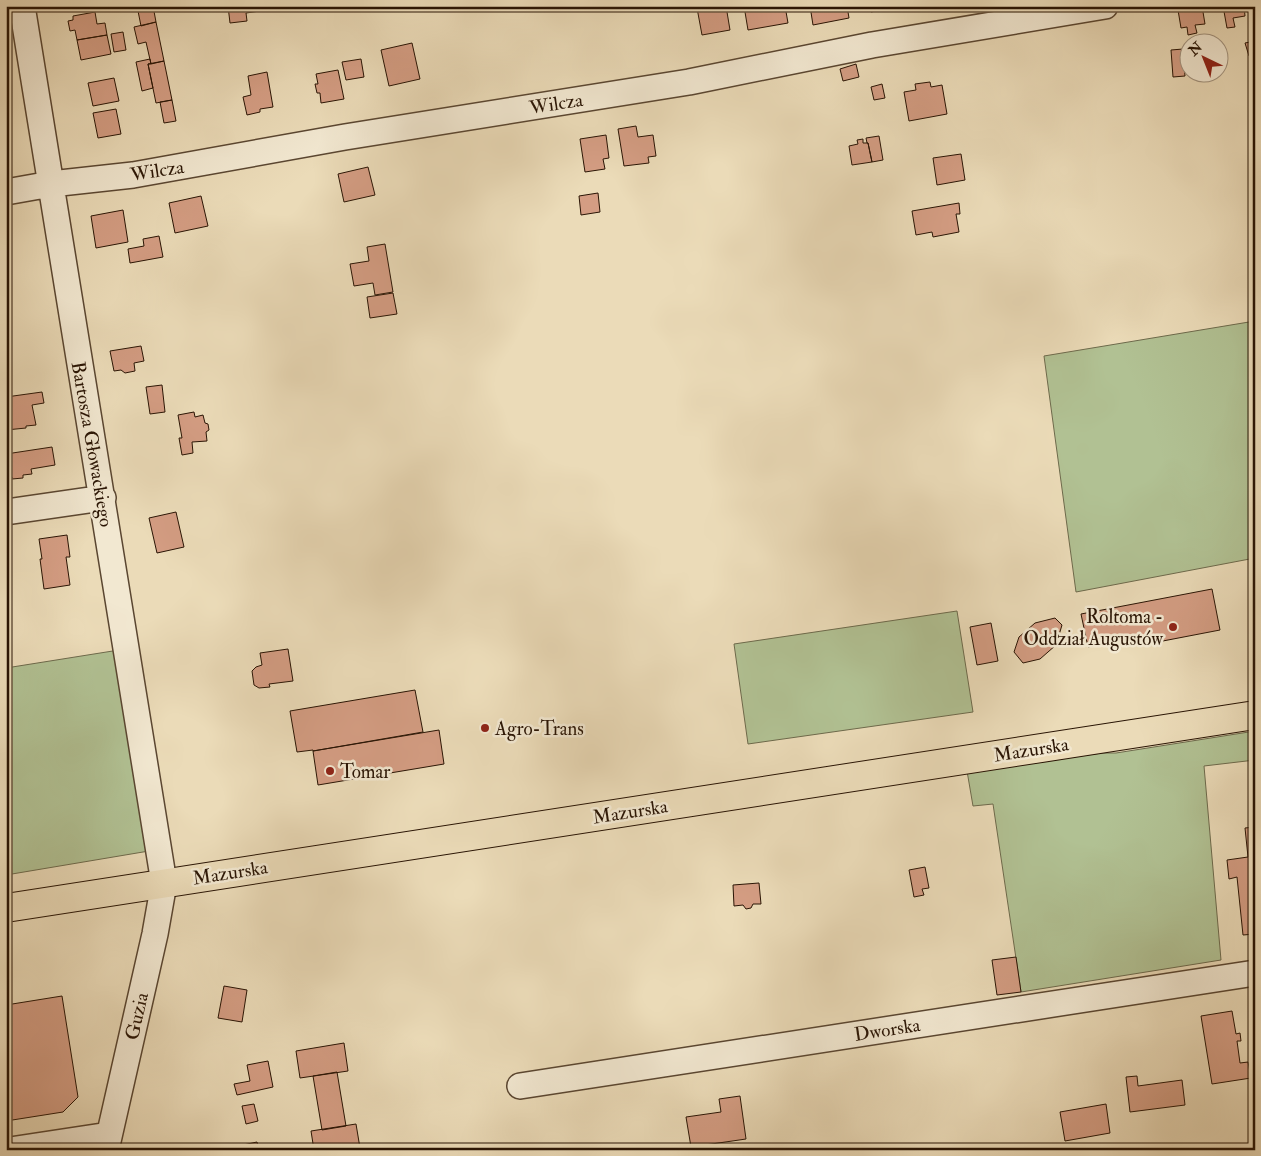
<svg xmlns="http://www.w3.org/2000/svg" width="1261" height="1156" font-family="'IM FELL Double Pica',serif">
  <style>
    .green { fill: #b1c193; stroke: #6d6a4c }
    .building { fill: #d49d83; stroke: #291404 }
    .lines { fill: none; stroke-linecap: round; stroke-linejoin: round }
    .minor-casing { stroke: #5a4631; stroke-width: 28 }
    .major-casing { stroke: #291404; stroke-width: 30 }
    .minor { stroke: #f2e8d1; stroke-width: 25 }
    .major { stroke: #ebdbb8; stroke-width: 28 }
    .poi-dot { fill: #8f2418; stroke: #f2e8d1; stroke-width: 2 }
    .labels { text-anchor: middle; stroke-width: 5; stroke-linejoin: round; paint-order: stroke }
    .street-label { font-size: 19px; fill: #291404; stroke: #f2e8d1 }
    .poi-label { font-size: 19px; fill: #291404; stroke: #f2e8d1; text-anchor: start }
  </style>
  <rect width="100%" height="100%" fill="#ebdbb8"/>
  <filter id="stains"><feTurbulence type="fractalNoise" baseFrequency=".004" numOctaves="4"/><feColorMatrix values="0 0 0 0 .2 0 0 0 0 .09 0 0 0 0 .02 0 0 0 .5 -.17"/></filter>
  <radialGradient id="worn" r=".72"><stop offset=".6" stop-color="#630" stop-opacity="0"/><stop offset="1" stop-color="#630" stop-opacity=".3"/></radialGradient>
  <!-- green -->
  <path class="green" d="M 1255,321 L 1255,558 L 1076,592 L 1044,356 Z
    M 957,611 L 973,712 L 748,744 L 734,644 Z
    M 119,650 L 149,851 L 6,875 L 6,668 Z
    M 1255,731 L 1255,760 L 1204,766 L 1221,960 L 1021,992 L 993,804 L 973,806 L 967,771 L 1102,753 L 1116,753 Z"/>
  <!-- building -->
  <path class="building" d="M 137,6 L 153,6 L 156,22 L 141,26 Z
    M 228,6 L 260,6 L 260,11 L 246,13 L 247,21 L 230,23 Z
    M 707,6 L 726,6 L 730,30 L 702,35 L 697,8 Z
    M 744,6 L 785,6 L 788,23 L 748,30 Z
    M 810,6 L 847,6 L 849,18 L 813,25 Z
    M 870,6 L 902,6 L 871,12 Z
    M 1185,6 L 1202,6 L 1205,24 L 1195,25 L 1197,33 L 1188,35 L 1187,27 L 1181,28 L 1178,10 L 1186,9 Z
    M 1223,6 L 1244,6 L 1245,16 L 1233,18 L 1235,27 L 1227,28 Z
    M 95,12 L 97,24 L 105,23 L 107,35 L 77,40 L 75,30 L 70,31 L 68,21 L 73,20 L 73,16 Z
    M 156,22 L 164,61 L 151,64 L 146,42 L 138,44 L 134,27 Z
    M 123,32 L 126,50 L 114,52 L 111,34 Z
    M 107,35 L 111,54 L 81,60 L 77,40 Z
    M 1255,41 L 1255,55 L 1249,56 L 1245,43 Z
    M 412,43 L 420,79 L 389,86 L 381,50 Z
    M 1183,49 L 1185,76 L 1173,77 L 1171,50 Z
    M 150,59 L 151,64 L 148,64 L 153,88 L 142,91 L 136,62 Z
    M 361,59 L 364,77 L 346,80 L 342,62 Z
    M 164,61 L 172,100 L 156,103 L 148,64 Z
    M 1255,63 L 1255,73 L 1254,73 L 1251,64 Z
    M 856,64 L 859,77 L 843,81 L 840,69 Z
    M 338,70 L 344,99 L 321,103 L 320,93 L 317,93 L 315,84 L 318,84 L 316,74 Z
    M 267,72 L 273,107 L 260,109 L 260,112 L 247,115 L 243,97 L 251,95 L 248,76 Z
    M 114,78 L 119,101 L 93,106 L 88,83 Z
    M 930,82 L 931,87 L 942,85 L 947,114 L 909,121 L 904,92 L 916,90 L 915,84 Z
    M 882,84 L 885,98 L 874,100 L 871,87 Z
    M 172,100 L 176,121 L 164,123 L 160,102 Z
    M 116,109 L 121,134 L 98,138 L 93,113 Z
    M 636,126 L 638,137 L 653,135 L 656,156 L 648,157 L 649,163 L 624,166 L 618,129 Z
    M 606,135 L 609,158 L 603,159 L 605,169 L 585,172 L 580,139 Z
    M 879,136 L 883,160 L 872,162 L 868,143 L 867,143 L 866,138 Z
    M 863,139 L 863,143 L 868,143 L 872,162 L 852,165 L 849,146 L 858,144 L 857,140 Z
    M 961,154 L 965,180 L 937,185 L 933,158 Z
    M 368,167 L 375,195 L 344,202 L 338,174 Z
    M 598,193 L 600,212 L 581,215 L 579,196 Z
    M 201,196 L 208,226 L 175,233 L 169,203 Z
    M 959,203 L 960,214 L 956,214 L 959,232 L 933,237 L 932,232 L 916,235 L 912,211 Z
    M 123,210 L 128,242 L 96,248 L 91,216 Z
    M 6,231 L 11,250 L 6,251 Z
    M 159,236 L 163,257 L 130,263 L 128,249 L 144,246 L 143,239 Z
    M 385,244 L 393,292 L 375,295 L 373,283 L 354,286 L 350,264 L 369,261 L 367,247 Z
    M 393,293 L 397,314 L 370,318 L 367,297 Z
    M 141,346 L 144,361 L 134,363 L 135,371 L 125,373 L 121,370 L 114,371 L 110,351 Z
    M 162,385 L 165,412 L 150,414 L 146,387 Z
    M 42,392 L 44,403 L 32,405 L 36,425 L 26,426 L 26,428 L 6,430 L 6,397 Z
    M 194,412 L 195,417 L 203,415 L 205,423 L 208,424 L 209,430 L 206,432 L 207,441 L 192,442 L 193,453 L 182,455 L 179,438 L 182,438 L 178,415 Z
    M 52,447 L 55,465 L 31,469 L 32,474 L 23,475 L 23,478 L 12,479 L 12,477 L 6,478 L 6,454 Z
    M 176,512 L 184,547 L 157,553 L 149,518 Z
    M 67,535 L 70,557 L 66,557 L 70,585 L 44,589 L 40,559 L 42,559 L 39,539 Z
    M 1212,589 L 1220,630 L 1142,645 L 1141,637 L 1088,647 L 1081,614 Z
    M 1055,618 L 1062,625 L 1056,645 L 1040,659 L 1023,663 L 1014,652 L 1019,637 L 1035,623 Z
    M 991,623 L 998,661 L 977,665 L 970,627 Z
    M 288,649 L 293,681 L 269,684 L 270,687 L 259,688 L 254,685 L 252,671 L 256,667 L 262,665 L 260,653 Z
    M 415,690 L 423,732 L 313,751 L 313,750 L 297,752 L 290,711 Z
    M 439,730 L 444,764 L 318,785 L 313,751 Z
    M 1255,827 L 1255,934 L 1243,935 L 1237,877 L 1229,879 L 1227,860 L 1248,857 L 1245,828 Z
    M 925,867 L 929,888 L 922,889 L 924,895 L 914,897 L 909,870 Z
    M 759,883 L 761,904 L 753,904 L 751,908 L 746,909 L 743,905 L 734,906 L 733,885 Z
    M 1016,957 L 1021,992 L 997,995 L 992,960 Z
    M 224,986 L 247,990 L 242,1022 L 218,1018 Z
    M 62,996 L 78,1097 L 63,1112 L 6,1121 L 6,1005 Z
    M 1232,1011 L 1236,1034 L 1240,1033 L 1241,1041 L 1237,1041 L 1240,1063 L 1248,1062 L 1251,1078 L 1212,1084 L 1201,1016 Z
    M 344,1043 L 348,1071 L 300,1078 L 296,1051 Z
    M 268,1061 L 273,1087 L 237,1095 L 234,1084 L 250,1081 L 247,1065 Z
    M 337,1072 L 346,1126 L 322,1130 L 313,1076 Z
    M 1137,1076 L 1138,1086 L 1182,1080 L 1185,1105 L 1130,1112 L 1126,1077 Z
    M 1255,1077 L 1255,1096 L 1251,1078 Z
    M 740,1096 L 746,1139 L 691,1147 L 686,1117 L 721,1112 L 719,1099 Z
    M 254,1104 L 258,1121 L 246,1124 L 242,1106 Z
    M 1106,1104 L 1110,1133 L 1065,1141 L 1060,1112 Z
    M 356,1124 L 360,1148 L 347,1150 L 314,1150 L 311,1131 Z
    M 257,1142 L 259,1150 L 244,1150 L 243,1145 Z"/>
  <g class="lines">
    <!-- minor casing -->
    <g class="minor-casing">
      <path id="minor" d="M 22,6 L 164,883 L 155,934 L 106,1150
        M 6,192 L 51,184 L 133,175 L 345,137 L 689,82 L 872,45 L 1105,6
        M 6,512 L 103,498
        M 520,1086 L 1255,973
        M 10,1150 L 109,1135"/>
    </g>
    <!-- major casing -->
    <g class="major-casing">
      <path id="major" d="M 6,908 L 1255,715"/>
    </g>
    <!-- minor -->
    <use href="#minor" class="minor"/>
    <!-- major -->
    <use href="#major" class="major"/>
  </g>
  <!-- markers -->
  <g class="poi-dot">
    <circle cx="1173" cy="627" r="5"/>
    <circle cx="485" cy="728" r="5"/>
    <circle cx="330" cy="771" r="5"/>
  </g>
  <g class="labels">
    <!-- street labels -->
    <g class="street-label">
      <text transform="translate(556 103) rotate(-9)" y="7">Wilcza</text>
      <text transform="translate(157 170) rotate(-9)" y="7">Wilcza</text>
      <text transform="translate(93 444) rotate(80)" y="7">Bartosza Głowackiego</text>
      <text transform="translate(1031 749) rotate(-9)" y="7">Mazurska</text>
      <text transform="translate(630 811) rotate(-9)" y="7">Mazurska</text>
      <text transform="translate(230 872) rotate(-9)" y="7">Mazurska</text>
      <text transform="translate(136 1016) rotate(-77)" y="7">Guzia</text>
      <text transform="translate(887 1029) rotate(-9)" y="7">Dworska</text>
    </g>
    <!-- poi labels -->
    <g class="poi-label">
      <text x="1163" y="623" text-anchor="end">Roltoma -<tspan x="1163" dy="22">Oddział Augustów</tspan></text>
      <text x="495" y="735">Agro-Trans</text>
      <text x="340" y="778">Tomar</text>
    </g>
  </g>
  <!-- margin -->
  <rect width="1261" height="1156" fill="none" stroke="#ebdbb8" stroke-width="25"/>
  <rect x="8" y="8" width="1246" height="1141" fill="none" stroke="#291404" stroke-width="2.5"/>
  <rect x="12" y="12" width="1236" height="1131" fill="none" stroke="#291404"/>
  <!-- north arrow -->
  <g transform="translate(1204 58) rotate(317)"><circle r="24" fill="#f2e8d1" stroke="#a2937f"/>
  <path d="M0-4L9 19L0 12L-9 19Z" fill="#8f2418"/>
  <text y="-8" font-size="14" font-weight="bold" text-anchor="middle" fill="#291404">N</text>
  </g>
  <rect width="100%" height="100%" filter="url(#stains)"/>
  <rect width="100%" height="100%" fill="url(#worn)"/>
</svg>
